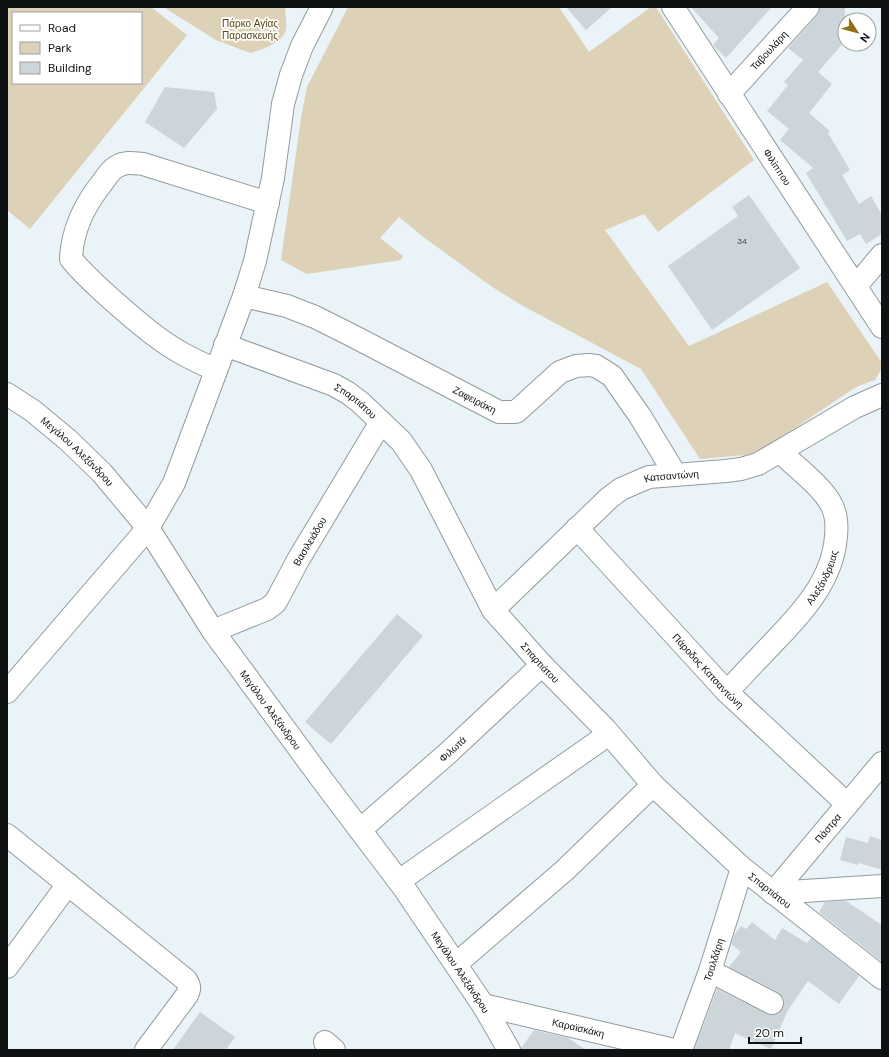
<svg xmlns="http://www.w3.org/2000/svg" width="889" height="1057" font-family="'DM Sans',sans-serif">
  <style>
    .green { fill: #ddd1b7; fill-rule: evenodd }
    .building { fill: #ccd5d9 }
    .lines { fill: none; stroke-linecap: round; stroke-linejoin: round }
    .minor-casing { stroke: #929b9e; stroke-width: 24 }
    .major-casing { stroke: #929b9e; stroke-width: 24 }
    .minor { stroke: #fff; stroke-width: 22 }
    .major { stroke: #fff; stroke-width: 22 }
    .labels { text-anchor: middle; stroke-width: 3.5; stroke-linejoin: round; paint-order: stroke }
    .number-label { font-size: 8px; fill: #3e4344 }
    .park-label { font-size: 10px; fill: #5a4511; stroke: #fff }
    .street-label { font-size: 10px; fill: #0f1213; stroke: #fff }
  </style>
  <rect width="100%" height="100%" fill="#eaf3f7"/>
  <!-- green -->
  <path class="green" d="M 7,7 L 151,7 L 187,35 L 30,229 L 7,210 ZM 13,13 L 141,13 L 141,83 L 13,83 Z
    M 163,7 L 285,7 C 285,14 287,23 286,30 C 283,43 261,50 250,53 L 216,40 Z
    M 348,7 L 559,7 L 589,52 L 651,7 L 656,7 L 754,160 L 658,232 L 644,214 L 605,230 L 689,346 L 827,282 L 882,363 L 882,368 L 875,380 L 856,387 L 756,454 L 700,459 L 641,369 L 523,306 L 491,286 L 426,239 L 399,217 L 380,238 L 403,256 L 401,260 L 307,274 L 281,260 L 301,118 L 307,87 Z"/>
  <!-- building -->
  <path class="building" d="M 566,7 L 612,7 L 586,30 Z
    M 691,7 L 772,7 L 726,58 L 713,45 L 719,38 Z
    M 820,7 L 845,7 L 845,41 L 818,72 L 832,84 L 809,113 L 830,131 L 828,133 L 850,170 L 842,175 L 859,204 L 871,196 L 882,215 L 882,234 L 866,244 L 860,234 L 847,241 L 806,173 L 813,168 L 780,140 L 789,129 L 767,111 L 788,85 L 784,82 L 803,60 L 788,48 L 817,15 Z
    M 165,87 L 214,92 L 217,109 L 184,148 L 145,122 Z
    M 749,195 L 800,268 L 712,330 L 668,266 L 738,216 L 732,207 Z
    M 397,614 L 423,636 L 331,744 L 305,722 Z
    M 870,836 L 882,840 L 882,870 L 859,863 L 858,865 L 840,860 L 846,837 L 868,843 Z
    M 846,901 L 882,925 L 882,962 L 819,912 L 825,902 Z
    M 752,922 L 775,940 L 782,928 L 807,943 L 811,938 L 859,976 L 839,1004 L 808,981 L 788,1010 L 771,1049 L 735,1033 L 729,1050 L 694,1050 L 717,989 L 767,1014 L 773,1015 L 778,1014 L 783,1008 L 784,1002 L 783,997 L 778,992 L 729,967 L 741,952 L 731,944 L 735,934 L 741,926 L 746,929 Z
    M 200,1012 L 235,1037 L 226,1050 L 173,1050 Z
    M 534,1030 L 568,1038 L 586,1050 L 521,1050 L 521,1048 Z"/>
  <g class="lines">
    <!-- minor casing -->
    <g class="minor-casing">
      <g id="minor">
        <path id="s1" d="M 673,7 L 882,327"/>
        <path id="s2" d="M 729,94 L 808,7"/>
        <path d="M 856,286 L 882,255"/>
        <path id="s3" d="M 244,296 L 287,306 L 315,317 L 349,334 L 499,412 L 516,412 L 560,372 L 576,366 L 589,365 L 596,366 L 612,376 L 640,416 L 675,474"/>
        <path id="s4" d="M 225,345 L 334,385 L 348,393 L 360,402 L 401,441 L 421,470 L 493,610 L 542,665 L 606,730 L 653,785 L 742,868 L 882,978"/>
        <path d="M 216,370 C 205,365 194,360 183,354 C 156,339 133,318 110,298 C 96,285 83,274 71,259 C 72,231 85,204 102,183 C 106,177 111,170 116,167 C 125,161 134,163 143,164 L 268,203"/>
        <path id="s5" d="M 577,528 L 727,692 L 847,804"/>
        <path id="s6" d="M 493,610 L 609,498 L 621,489 L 649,477 L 726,471 L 741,469 L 758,464 L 855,407 L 882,395"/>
        <path id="s7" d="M 213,631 L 267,609 L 275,603 L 279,596 L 298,560 L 381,422"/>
        <path d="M 7,692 L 148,528 L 174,483 L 244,296 L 255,261 L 273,178 L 283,104 L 291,75 L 302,46 L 322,7"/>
        <path id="s8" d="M 727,692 C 742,675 758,659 773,643 C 802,613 833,580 836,536 C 837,526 837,516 832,506 C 824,488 795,466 780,452"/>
        <path id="s9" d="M 360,830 L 448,753 L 542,665"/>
        <path d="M 7,835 L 186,980 C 190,986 190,989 187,995 L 146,1050"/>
        <path d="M 399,881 L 609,734"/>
        <path id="s10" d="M 773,893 L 882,763"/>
        <path d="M 773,893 L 882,886"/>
        <path d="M 456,964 L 565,870 L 653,785"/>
        <path d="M 7,967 L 68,884"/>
        <path d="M 710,971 L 772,1003"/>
        <path id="s11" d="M 483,1005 L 674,1050"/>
        <path d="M 325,1042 L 334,1050"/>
        <path id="s12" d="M 681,1050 L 710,971 L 742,868"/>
      </g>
    </g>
    <!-- major casing -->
    <g class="major-casing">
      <g id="major">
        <path id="s13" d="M 7,394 L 33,411 L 68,440 L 102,473 L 148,528 L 213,631 L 323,781 L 404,888 L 483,1005 L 509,1050"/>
      </g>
    </g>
    <!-- minor -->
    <use href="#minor" class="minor"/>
    <!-- major -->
    <use href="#major" class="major"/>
  </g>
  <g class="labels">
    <!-- number labels -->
    <g class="number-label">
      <text x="742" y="244">34</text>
    </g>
    <!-- park labels -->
    <g class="park-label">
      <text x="250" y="27">Πάρκο Αγίας<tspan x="250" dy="12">Παρασκευής</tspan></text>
    </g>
    <!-- street labels -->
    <g class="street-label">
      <text dy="4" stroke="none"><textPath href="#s2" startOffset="59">Ταβουλάρη</textPath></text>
      <text dy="4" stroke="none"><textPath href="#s1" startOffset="191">Φιλίππου</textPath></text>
      <text dy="4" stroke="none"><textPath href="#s3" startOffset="254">Ζαφειράκη</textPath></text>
      <text dy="4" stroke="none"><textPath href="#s4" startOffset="143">Σπαρτιάτου</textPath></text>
      <text dy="4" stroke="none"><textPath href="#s13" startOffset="91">Μεγάλου Αλεξάνδρου</textPath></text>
      <text dy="4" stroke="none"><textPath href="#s6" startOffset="229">Κατσαντώνη</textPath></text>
      <text dy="4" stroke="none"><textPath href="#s7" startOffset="139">Βασιλειάδου</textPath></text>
      <text dy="4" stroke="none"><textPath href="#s8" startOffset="150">Αλεξάνδρειας</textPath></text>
      <text dy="4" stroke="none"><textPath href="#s4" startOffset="467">Σπαρτιάτου</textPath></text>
      <text dy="4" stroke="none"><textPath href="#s5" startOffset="194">Πάροδος Κατσαντώνη</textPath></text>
      <text dy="4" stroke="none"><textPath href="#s13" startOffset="415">Μεγάλου Αλεξάνδρου</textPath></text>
      <text dy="4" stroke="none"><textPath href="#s9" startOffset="123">Φιλωτά</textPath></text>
      <text dy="4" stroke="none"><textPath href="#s10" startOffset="85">Πάστρα</textPath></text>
      <text dy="4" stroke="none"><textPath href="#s4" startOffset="791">Σπαρτιάτου</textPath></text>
      <text dy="4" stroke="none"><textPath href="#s12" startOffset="96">Τσαλδάρη</textPath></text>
      <text dy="4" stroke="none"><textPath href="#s13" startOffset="739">Μεγάλου Αλεξάνδρου</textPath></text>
      <text dy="4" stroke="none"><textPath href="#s11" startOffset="98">Καραϊσκάκη</textPath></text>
    </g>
  </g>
  <!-- border -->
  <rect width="889" height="1057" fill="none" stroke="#0f1213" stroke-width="16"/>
  <!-- legend -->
  <rect x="12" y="12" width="130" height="72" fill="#ffffff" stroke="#9fa0a1"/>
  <rect x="20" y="25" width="20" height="6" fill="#ffffff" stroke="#9fa0a1"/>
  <text x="48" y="32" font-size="12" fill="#0f1213">Road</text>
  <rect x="20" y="42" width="20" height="12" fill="#ddd1b7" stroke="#9fa0a1"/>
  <text x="48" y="52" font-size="12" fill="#0f1213">Park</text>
  <rect x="20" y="62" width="20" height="12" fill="#ccd5d9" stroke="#9fa0a1"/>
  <text x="48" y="72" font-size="12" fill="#0f1213">Building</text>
  <!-- north arrow -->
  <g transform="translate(857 32) rotate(126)"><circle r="19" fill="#ffffff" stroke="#9fa0a1"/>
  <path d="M0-3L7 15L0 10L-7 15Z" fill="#916f15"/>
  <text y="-6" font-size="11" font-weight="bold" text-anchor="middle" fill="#0f1213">N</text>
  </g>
  <!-- scale -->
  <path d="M749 1037v6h52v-6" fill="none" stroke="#0f1213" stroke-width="2"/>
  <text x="755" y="1037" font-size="12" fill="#0f1213" stroke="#ffffff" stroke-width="3" paint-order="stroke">20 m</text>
</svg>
